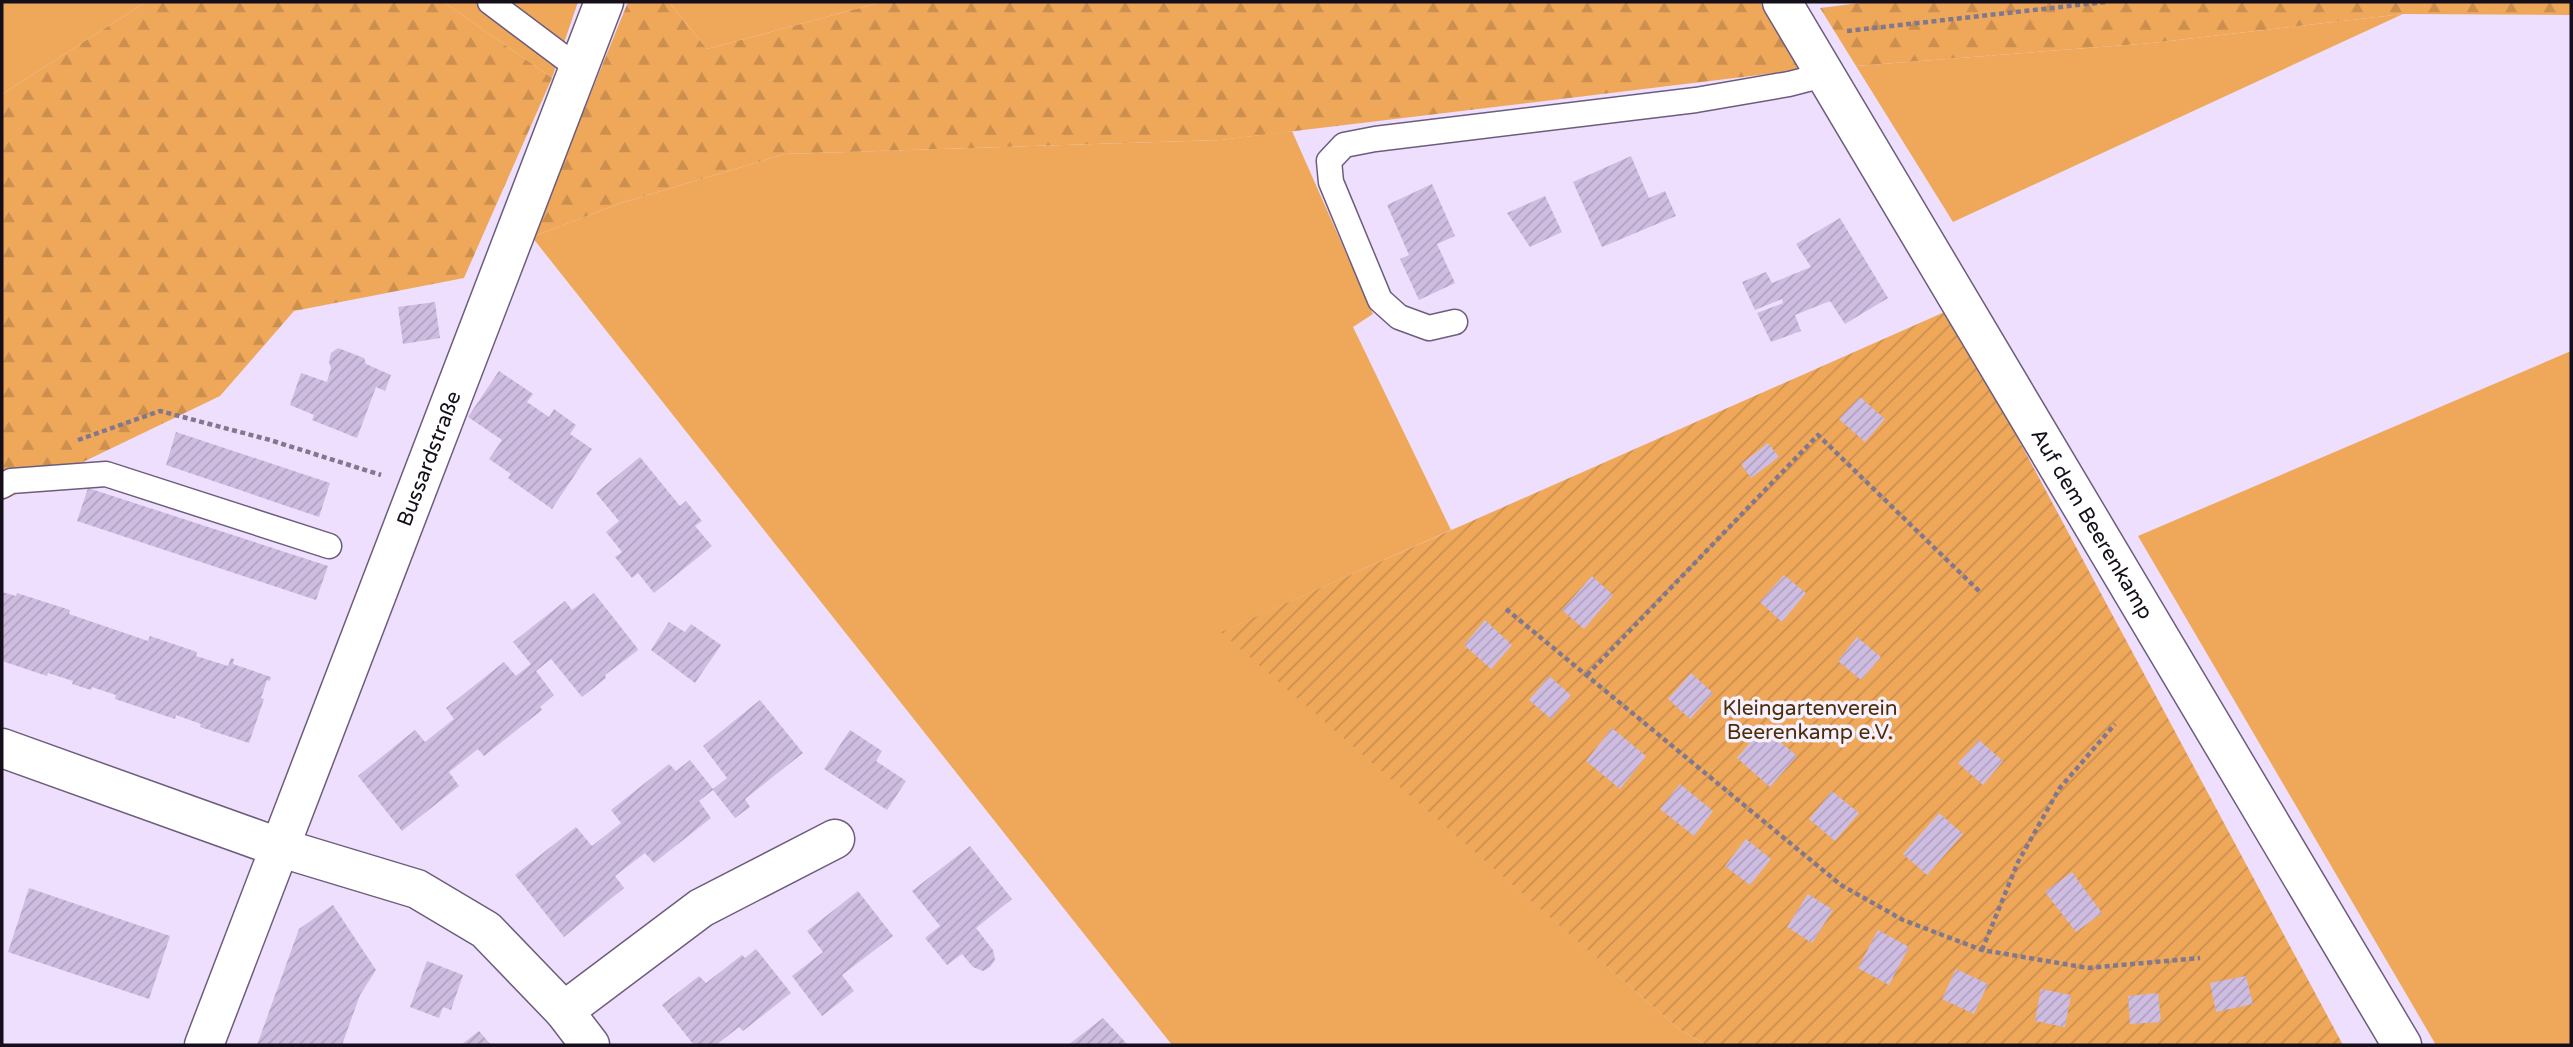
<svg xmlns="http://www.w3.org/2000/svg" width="2573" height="1047" font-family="'Varela Round',sans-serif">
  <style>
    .green { fill: #efa85a }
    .forest { fill: url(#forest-firs) }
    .garden { fill: url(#garden-furrows) }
    .building { fill: url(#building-hatch) }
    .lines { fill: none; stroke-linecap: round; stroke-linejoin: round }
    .lane-casing { stroke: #6d5d7d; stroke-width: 27 }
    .street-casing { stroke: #6d5d7d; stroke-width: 41 }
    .path { stroke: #82788d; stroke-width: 4.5; stroke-dasharray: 5 3.5; stroke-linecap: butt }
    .lane { stroke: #fff; stroke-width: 24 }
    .street { stroke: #fff; stroke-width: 38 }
    .labels { text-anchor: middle; stroke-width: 7; stroke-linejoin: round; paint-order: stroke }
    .street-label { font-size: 21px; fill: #150f1b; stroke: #f7f0ff }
    .park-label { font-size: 21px; fill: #4c2e09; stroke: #f7f0ff }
  </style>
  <defs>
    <pattern id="forest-firs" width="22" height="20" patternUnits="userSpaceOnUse" patternTransform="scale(1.75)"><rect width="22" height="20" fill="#efa85a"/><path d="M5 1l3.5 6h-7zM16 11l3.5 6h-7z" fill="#cc8f4e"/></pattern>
    <pattern id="garden-furrows" width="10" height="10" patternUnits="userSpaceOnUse" patternTransform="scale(1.75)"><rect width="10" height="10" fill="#efa85a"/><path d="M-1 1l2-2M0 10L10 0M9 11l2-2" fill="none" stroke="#cc8f4e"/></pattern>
    <pattern id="building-hatch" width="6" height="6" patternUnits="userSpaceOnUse" patternTransform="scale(1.75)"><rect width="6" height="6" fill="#cebde1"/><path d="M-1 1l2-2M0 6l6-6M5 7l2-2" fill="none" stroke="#b0a1c0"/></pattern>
  </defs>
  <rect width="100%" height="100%" fill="#eddffd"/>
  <!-- green -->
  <path class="green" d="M 2,2 L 146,2 L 2,94 Z
    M 444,2 L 578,2 L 552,78 Z
    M 669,2 L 882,2 L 707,49 Z
    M 2403,14 L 1953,222 L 1856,66 L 2152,43 Z
    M 1292,131 L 1373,314 L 1353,327 L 1451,530 L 1222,632 L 1679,1029 L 1706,1045 L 1172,1045 L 532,237 L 621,203 L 785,154 L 1221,140 Z
    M 2571,351 L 2571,1045 L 2436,1045 L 2138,536 Z"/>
  <!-- forest -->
  <path class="forest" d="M 146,2 L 444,2 L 552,78 L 464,278 L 294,311 L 220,396 L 2,501 L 2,94 Z
    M 628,2 L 669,2 L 707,49 L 882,2 L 1760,2 L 1801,70 L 1221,140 L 785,154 L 621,203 L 532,237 Z
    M 1868,2 L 2571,2 L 2571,15 L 2403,14 L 2152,43 L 1856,66 L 1820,8 Z"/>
  <!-- garden -->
  <path class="garden" d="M 1949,310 L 2343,1045 L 1706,1045 L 1679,1029 L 1221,632 Z"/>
  <!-- building -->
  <path class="building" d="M 1631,156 L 1649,198 L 1665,191 L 1676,216 L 1602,247 L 1573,182 Z
    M 1432,184 L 1455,236 L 1437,244 L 1455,283 L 1419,300 L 1400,259 L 1409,255 L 1387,205 Z
    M 1545,196 L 1562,232 L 1530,247 L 1507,213 Z
    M 1840,218 L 1888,298 L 1845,324 L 1830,301 L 1795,315 L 1801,331 L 1771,342 L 1757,313 L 1783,303 L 1782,299 L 1755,310 L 1742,282 L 1766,272 L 1772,283 L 1811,267 L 1796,244 Z
    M 435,302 L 440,338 L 403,344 L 398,307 Z
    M 338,348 L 364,358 L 366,364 L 391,375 L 385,391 L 376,387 L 357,438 L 312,420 L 314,415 L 290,405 L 301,373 L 327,382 L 331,368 L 329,362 L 331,353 Z
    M 499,371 L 533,394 L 527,402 L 549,417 L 554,409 L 576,425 L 570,434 L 592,449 L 552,509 L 508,478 L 511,474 L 489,459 L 502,440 L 468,417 Z
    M 1860,397 L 1885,419 L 1865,442 L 1839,419 Z
    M 176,432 L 330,483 L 319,517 L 166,465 Z
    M 1768,443 L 1779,457 L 1751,478 L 1741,464 Z
    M 640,457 L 680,506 L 686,501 L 702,521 L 695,526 L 712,546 L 654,593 L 638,573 L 632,578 L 615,557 L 622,552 L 606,532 L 619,521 L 596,493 Z
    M 88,488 L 328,566 L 316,600 L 77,521 Z
    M 1784,575 L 1806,593 L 1782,622 L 1760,602 Z
    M 1592,576 L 1613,595 L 1584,629 L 1562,610 Z
    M 2,592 L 16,596 L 17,593 L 70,610 L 69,614 L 148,641 L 150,636 L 197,652 L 196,656 L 228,666 L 231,658 L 234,659 L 233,664 L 271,677 L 270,681 L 267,680 L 261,698 L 264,699 L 249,743 L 200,727 L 201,724 L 176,715 L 175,719 L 115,699 L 116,695 L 92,687 L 91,690 L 72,684 L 73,681 L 48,673 L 47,676 L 2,661 Z
    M 594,593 L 638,649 L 637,651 L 605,675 L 606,678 L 582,697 L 551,659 L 536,671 L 554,695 L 540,707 L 542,710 L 484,756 L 478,749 L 449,772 L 459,786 L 402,831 L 358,776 L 415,730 L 425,742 L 454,719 L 446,708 L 504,662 L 516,676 L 531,664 L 513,642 L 565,601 L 572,610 Z
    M 1485,620 L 1512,645 L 1491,669 L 1464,645 Z
    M 669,622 L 685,632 L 691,624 L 721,645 L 695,683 L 651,650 Z
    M 1857,637 L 1881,657 L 1861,680 L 1838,661 Z
    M 1691,673 L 1713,693 L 1690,719 L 1668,699 Z
    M 1549,676 L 1571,695 L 1551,719 L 1529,700 Z
    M 760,700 L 803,753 L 745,799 L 750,807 L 735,818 L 713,790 L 699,801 L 711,818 L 654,863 L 645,853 L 615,876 L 624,888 L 564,937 L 515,875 L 576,827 L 592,846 L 621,823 L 611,810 L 669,764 L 676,771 L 690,760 L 713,789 L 727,778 L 703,746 Z
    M 1763,727 L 1797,756 L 1770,787 L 1737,758 Z
    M 1612,728 L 1646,756 L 1620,789 L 1586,761 Z
    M 850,730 L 882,751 L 876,761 L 906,781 L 887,810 L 824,769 Z
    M 1979,740 L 2003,761 L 1983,785 L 1958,763 Z
    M 1680,784 L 1713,811 L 1694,836 L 1660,809 Z
    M 1832,791 L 1859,813 L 1835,841 L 1809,819 Z
    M 1939,813 L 1963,834 L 1927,875 L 1903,854 Z
    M 1746,839 L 1771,859 L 1750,885 L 1725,866 Z
    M 970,846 L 1012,899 L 976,928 L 993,950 L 995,960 L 990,967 L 983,971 L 973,967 L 962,954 L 947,965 L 925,938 L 940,926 L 912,891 Z
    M 2072,872 L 2102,913 L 2076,932 L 2045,892 Z
    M 29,888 L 170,936 L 149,999 L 8,952 Z
    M 858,891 L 893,936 L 842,975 L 854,991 L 822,1016 L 792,976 L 823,952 L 807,931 Z
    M 1808,894 L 1833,910 L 1812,943 L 1787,927 Z
    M 333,905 L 376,970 L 360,995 L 342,1045 L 257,1045 L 299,929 Z
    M 1878,930 L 1909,947 L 1889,985 L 1858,968 Z
    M 756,949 L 791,993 L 743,1031 L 739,1027 L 716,1045 L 694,1045 L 662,1005 L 699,976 L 706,983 L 742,955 L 745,958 Z
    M 427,961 L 463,975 L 451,1010 L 443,1007 L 439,1018 L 410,1007 Z
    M 1956,969 L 1988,984 L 1974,1014 L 1942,999 Z
    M 2246,976 L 2253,1004 L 2216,1012 L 2210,983 Z
    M 2041,989 L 2071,995 L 2065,1027 L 2035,1021 Z
    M 2158,993 L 2161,1022 L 2130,1024 L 2128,996 Z
    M 1103,1018 L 1128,1045 L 1068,1045 Z
    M 479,1031 L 491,1045 L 461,1045 Z"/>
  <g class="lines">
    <!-- lane casing -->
    <g class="lane-casing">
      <path id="lane" d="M 490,2 L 578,68
        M 1455,322 L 1429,328 L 1399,317 L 1380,300 L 1331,182 L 1329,161 L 1344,145 L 1375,139 L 1696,100 L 1789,84 L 1824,75
        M 2,486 L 11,481 L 106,474 L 329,546"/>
    </g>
    <!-- street casing -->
    <g class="street-casing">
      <g id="street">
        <path id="s1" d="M 1782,2 L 2402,1045"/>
        <path d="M 2,748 L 278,847 L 417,889 L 486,930 L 564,1011 L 590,1045"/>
        <path d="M 564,1011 L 701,908 L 835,839"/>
        <path id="s2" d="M 204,1045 L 604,2"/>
      </g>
    </g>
    <!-- path -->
    <path class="path" d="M 1847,31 L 2105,2
      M 78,440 L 160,411 L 270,440 L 381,475
      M 1506,609 L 1841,885 L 1903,920 L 1982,950 L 2088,968 L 2200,958
      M 1587,675 L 1818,435 L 1980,592
      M 1982,950 L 2018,862 L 2059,789 L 2115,724"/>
    <!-- lane -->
    <use href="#lane" class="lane"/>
    <!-- street -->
    <use href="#street" class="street"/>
  </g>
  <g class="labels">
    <!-- street labels -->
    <g class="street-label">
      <text dy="7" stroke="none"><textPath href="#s2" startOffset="628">Bussardstraße</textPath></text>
      <text dy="7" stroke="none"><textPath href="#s1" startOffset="607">Auf dem Beerenkamp</textPath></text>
    </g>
    <!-- park labels -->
    <g class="park-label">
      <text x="1810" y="715">Kleingartenverein<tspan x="1810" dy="24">Beerenkamp e.V.</tspan></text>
    </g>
  </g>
  <!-- border -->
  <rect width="2573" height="1047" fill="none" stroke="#150f1b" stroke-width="7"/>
</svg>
